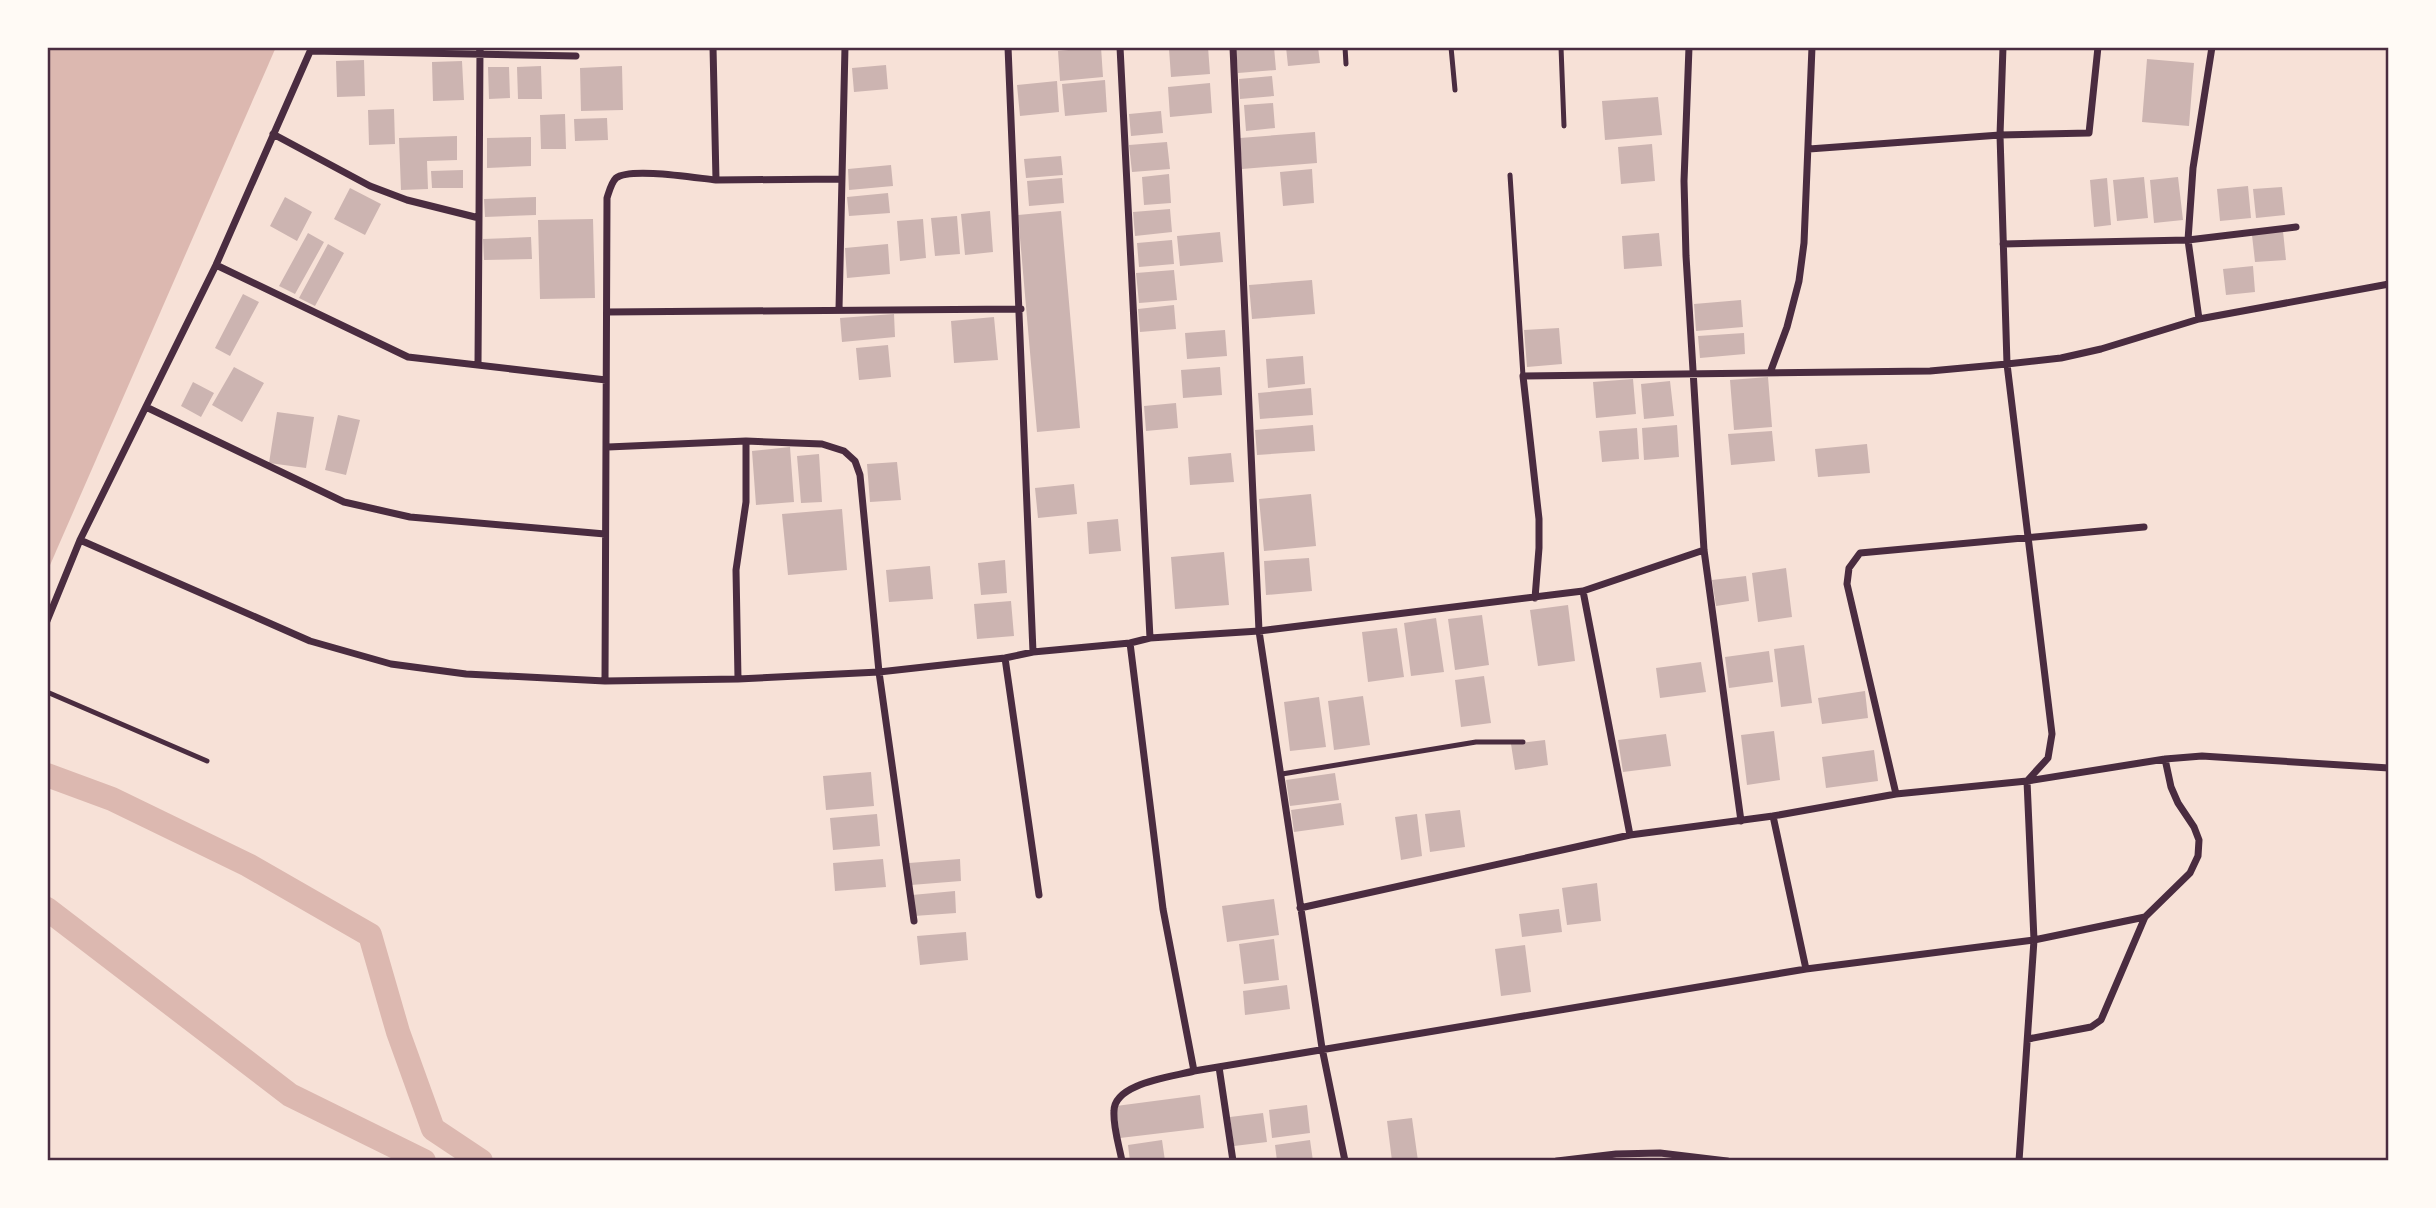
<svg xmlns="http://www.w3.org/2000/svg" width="2436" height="1208" font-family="Overpass,sans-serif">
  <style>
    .water { fill: #dcb8b0 }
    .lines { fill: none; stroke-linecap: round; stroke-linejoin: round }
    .canal { stroke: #dcb8b0; stroke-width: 24 }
    .building { fill: #ccb4b1 }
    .service { stroke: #4a2c40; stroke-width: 5 }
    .minor { stroke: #4a2c40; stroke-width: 7 }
    .neatline { fill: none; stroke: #4a2c40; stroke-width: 2.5 }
  </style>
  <rect width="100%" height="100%" fill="#f7e1d7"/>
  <!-- water -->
  <path class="water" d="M 47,47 L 276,47 L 47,572 Z"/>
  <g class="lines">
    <!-- canal -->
    <path class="canal" d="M 47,775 L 112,799 L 248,865 L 370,935 L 398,1032 L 433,1129 L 481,1161
      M 47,909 L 290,1095 L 424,1161"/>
  </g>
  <!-- building -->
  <path class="building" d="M 1101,47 L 1103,77 L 1060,81 L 1058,51 Z
    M 1208,47 L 1210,74 L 1171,77 L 1169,49 Z
    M 1236,47 L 1274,47 L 1276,70 L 1238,73 Z
    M 1286,47 L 1318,47 L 1320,63 L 1288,66 Z
    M 2147,59 L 2194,63 L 2189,126 L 2142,122 Z
    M 364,60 L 365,96 L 337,97 L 336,61 Z
    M 462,61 L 464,100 L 433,101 L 432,62 Z
    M 886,65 L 888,89 L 854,92 L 852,68 Z
    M 541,66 L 542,99 L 518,99 L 517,67 Z
    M 622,66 L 623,110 L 581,111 L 580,68 Z
    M 488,67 L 509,67 L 510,98 L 489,99 Z
    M 1272,76 L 1274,96 L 1240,99 L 1239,79 Z
    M 1105,80 L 1107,112 L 1065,116 L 1062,84 Z
    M 1057,81 L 1059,112 L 1020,116 L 1017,85 Z
    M 1210,83 L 1212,113 L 1170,117 L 1168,87 Z
    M 1658,97 L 1662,135 L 1605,140 L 1602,101 Z
    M 1273,103 L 1275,128 L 1246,131 L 1244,105 Z
    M 394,109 L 395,144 L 369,145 L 368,110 Z
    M 1161,111 L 1163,133 L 1131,136 L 1129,114 Z
    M 565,114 L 566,149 L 541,149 L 540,115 Z
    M 607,118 L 608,140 L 575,141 L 574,119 Z
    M 1315,132 L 1317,163 L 1242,169 L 1240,138 Z
    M 457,136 L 457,160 L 427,161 L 428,189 L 401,190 L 399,138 Z
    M 531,137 L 531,166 L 487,168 L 487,138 Z
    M 1167,142 L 1170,169 L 1132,172 L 1129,145 Z
    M 1652,144 L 1655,181 L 1621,184 L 1618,147 Z
    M 1061,156 L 1063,175 L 1026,178 L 1024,159 Z
    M 891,165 L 893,186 L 849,190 L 848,169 Z
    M 1312,169 L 1314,203 L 1283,206 L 1280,172 Z
    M 463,170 L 463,188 L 432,188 L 431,171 Z
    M 1169,174 L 1171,203 L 1144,205 L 1142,177 Z
    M 2144,177 L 2148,218 L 2117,221 L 2113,180 Z
    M 2178,177 L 2183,220 L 2154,223 L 2150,180 Z
    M 1062,178 L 1064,203 L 1029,206 L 1027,181 Z
    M 2107,178 L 2111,225 L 2094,227 L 2090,180 Z
    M 2248,186 L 2251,218 L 2220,221 L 2217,189 Z
    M 2282,187 L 2285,215 L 2256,218 L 2253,189 Z
    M 350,188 L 381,204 L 365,235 L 334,219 Z
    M 888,193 L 890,213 L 849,216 L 847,197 Z
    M 285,197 L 312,212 L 297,241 L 270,226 Z
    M 536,197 L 536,215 L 485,217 L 484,199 Z
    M 1170,209 L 1172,232 L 1135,236 L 1133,212 Z
    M 990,211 L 993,252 L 965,255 L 961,214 Z
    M 1061,211 L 1080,428 L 1037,432 L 1018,215 Z
    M 957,216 L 960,254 L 935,256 L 931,218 Z
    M 593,219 L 595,298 L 540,299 L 538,220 Z
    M 923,219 L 926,258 L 900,261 L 897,221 Z
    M 2283,231 L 2286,260 L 2255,262 L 2252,235 Z
    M 1220,232 L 1223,262 L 1180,266 L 1177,236 Z
    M 308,233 L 324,242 L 295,294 L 279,286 Z
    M 1659,233 L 1662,266 L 1624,269 L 1622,236 Z
    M 531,237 L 532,259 L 484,260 L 483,239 Z
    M 1172,240 L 1174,264 L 1139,267 L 1137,243 Z
    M 328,244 L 344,253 L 315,306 L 299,298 Z
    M 888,244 L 890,274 L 847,278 L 845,248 Z
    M 2253,266 L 2255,292 L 2226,295 L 2223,269 Z
    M 1174,270 L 1177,300 L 1139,303 L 1136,273 Z
    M 1312,280 L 1315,314 L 1252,319 L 1249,285 Z
    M 243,294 L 259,302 L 230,356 L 215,348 Z
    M 1741,300 L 1743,327 L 1696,331 L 1694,304 Z
    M 1174,305 L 1176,329 L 1140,332 L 1138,309 Z
    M 894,314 L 895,337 L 842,342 L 840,318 Z
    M 994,317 L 998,360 L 954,363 L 951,321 Z
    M 1559,328 L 1562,364 L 1527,367 L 1524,330 Z
    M 1225,330 L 1227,356 L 1187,359 L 1185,333 Z
    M 1744,333 L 1745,354 L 1700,358 L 1698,336 Z
    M 888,345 L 891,377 L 859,380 L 856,348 Z
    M 1303,356 L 1305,384 L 1268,388 L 1266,359 Z
    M 234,367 L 264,383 L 242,422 L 212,405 Z
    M 1220,367 L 1222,395 L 1183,398 L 1181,370 Z
    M 1768,377 L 1772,427 L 1734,430 L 1730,380 Z
    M 1633,379 L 1636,414 L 1596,418 L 1593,382 Z
    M 1670,381 L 1674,416 L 1644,419 L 1641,384 Z
    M 193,382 L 214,393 L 201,417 L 181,406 Z
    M 1311,388 L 1313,415 L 1260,419 L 1258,393 Z
    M 1176,403 L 1178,428 L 1146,431 L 1144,406 Z
    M 277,412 L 314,417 L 306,468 L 269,463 Z
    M 338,415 L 360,420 L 346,475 L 325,470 Z
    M 1313,425 L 1315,451 L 1257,455 L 1255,430 Z
    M 1677,425 L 1679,457 L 1644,460 L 1642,428 Z
    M 1637,428 L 1639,459 L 1602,462 L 1599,431 Z
    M 1772,431 L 1775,461 L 1731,465 L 1728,434 Z
    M 1867,444 L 1870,473 L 1818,477 L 1815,449 Z
    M 790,447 L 794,502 L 756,505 L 752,451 Z
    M 1231,453 L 1234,482 L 1190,485 L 1188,457 Z
    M 819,454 L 822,502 L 801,503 L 797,456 Z
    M 897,462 L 901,500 L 870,502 L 867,464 Z
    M 1074,484 L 1077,514 L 1038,518 L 1035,488 Z
    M 1311,494 L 1316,546 L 1264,551 L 1259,499 Z
    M 842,509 L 847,570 L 788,575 L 782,514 Z
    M 1118,519 L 1121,551 L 1089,554 L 1087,522 Z
    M 1224,552 L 1229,605 L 1175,609 L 1171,557 Z
    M 1309,558 L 1312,591 L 1266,595 L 1264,561 Z
    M 1005,560 L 1007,593 L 981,595 L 978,563 Z
    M 930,566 L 933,599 L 889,602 L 886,570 Z
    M 1786,568 L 1792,617 L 1758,622 L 1752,573 Z
    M 1746,576 L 1749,601 L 1716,606 L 1712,580 Z
    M 1011,601 L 1014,636 L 977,639 L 974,604 Z
    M 1568,605 L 1575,661 L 1538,666 L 1530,610 Z
    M 1482,615 L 1489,665 L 1455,670 L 1448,619 Z
    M 1436,618 L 1444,672 L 1411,676 L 1404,623 Z
    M 1397,628 L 1404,677 L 1368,682 L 1362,632 Z
    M 1804,645 L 1812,703 L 1781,707 L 1774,649 Z
    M 1769,651 L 1773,682 L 1729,688 L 1725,657 Z
    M 1701,662 L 1706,692 L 1660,698 L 1656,668 Z
    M 1484,676 L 1491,723 L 1461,727 L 1455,680 Z
    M 1865,691 L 1868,718 L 1822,724 L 1818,698 Z
    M 1363,696 L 1370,745 L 1334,750 L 1328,701 Z
    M 1319,697 L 1326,747 L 1290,751 L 1284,702 Z
    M 1774,731 L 1780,780 L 1747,785 L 1741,735 Z
    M 1666,734 L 1671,766 L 1623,772 L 1618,740 Z
    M 1545,740 L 1548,765 L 1515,770 L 1511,744 Z
    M 1874,750 L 1878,781 L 1826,788 L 1822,757 Z
    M 871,772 L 874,806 L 826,810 L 823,776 Z
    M 1335,773 L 1339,800 L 1290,806 L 1286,780 Z
    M 1341,803 L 1344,825 L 1294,832 L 1291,810 Z
    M 1460,810 L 1465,847 L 1430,852 L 1425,814 Z
    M 877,814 L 880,846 L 833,850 L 830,818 Z
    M 1417,814 L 1422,856 L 1401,860 L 1395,817 Z
    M 883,859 L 886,887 L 835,891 L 833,863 Z
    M 960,859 L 961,881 L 911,885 L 909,863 Z
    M 1597,883 L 1601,921 L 1567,925 L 1562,888 Z
    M 955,891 L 956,913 L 914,916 L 912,895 Z
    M 1274,899 L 1279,935 L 1227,942 L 1222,906 Z
    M 1559,909 L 1562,932 L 1522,937 L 1519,914 Z
    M 966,932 L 968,960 L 920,965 L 917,936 Z
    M 1274,939 L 1279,980 L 1244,984 L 1239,944 Z
    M 1525,945 L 1531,992 L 1501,996 L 1495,949 Z
    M 1287,985 L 1290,1009 L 1245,1015 L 1243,991 Z
    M 1200,1095 L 1204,1128 L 1120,1138 L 1116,1106 Z
    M 1307,1105 L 1310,1133 L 1272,1138 L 1269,1110 Z
    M 1263,1113 L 1267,1142 L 1234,1146 L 1230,1117 Z
    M 1412,1118 L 1418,1161 L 1392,1161 L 1387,1121 Z
    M 1162,1140 L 1165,1161 L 1130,1161 L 1128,1145 Z
    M 1310,1140 L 1313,1161 L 1277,1161 L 1275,1145 Z"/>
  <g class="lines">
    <!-- service -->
    <path class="service" d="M 1345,47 L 1346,64
      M 1451,47 L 1455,90
      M 1561,47 L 1564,126
      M 1510,175 L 1523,376
      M 47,692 L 207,761
      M 1282,774 L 1476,742 L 1523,742"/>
    <!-- minor -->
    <path class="minor" d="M 1008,47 L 1033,652
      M 1120,47 L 1150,638
      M 1233,47 L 1259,631 L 1322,1048 L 1345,1161
      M 1689,47 L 1684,181 L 1686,256 L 1704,550 L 1741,821
      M 2003,47 L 2000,135 L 2007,364 L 2052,734 L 2048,758 L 2027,781 L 2034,940 L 2019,1161
      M 311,51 L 576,56
      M 273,134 L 370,186 L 407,200 L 479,218 L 478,365
      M 1809,149 L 2000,135 L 2089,133 L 2098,47
      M 716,180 L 842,179
      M 479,218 L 480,47
      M 2003,244 L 2188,240 L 2296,227
      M 216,265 L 408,357 L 606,380
      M 839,309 L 845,47
      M 607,312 L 1021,309
      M 2199,319 L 2188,240 L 2193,168 L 2212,47
      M 1770,373 L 1787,327 L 1799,281 L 1804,243 L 1812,47
      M 146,407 L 344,502 L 410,517 L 605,534
      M 608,447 L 746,441 L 822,444 L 844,451 L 855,461 L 860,475 L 879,672 L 914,921
      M 80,540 L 310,641 L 391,664 L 466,674 L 605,681 L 738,679 L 879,672 L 1005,658 L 1033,652 L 1130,643 L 1150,638 L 1259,631 L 1583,591 L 1630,835
      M 1583,591 L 1704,550
      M 1535,598 L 1539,548 L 1539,519 L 1523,376 L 1930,371 L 2007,364 L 2061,358 L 2101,349 L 2199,319 L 2389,284
      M 47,621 L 80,540 L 216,265 L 312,47
      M 1130,643 L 1163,909 L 1194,1071 L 1806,969 L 1773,816 L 1630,835 L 1300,908
      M 1005,658 L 1039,895
      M 738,679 L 736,570 L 746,502 L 746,441
      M 605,681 L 607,198 C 609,192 611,183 616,178 C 630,167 696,178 716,180 L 713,47
      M 1896,794 L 2027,781 L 2165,759 L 2202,756 L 2389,768
      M 1773,816 L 1896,794 L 1847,584 L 1849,568 L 1860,553 L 2144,527
      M 1806,969 L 2034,940 L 2145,917
      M 2028,1039 L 2091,1027 L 2101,1020 L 2145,917 L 2190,873 L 2198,856 L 2199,840 L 2194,827 L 2178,803 L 2171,787 L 2165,759
      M 1219,1067 L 1233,1161
      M 1122,1161 C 1119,1145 1113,1127 1114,1111 C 1114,1083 1172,1077 1194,1071
      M 1557,1161 L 1616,1154 L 1660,1153 L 1727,1161"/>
  </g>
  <!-- border -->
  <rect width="2436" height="1208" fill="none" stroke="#fffaf5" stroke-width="98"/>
  <rect x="49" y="49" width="2338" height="1110" class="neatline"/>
</svg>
